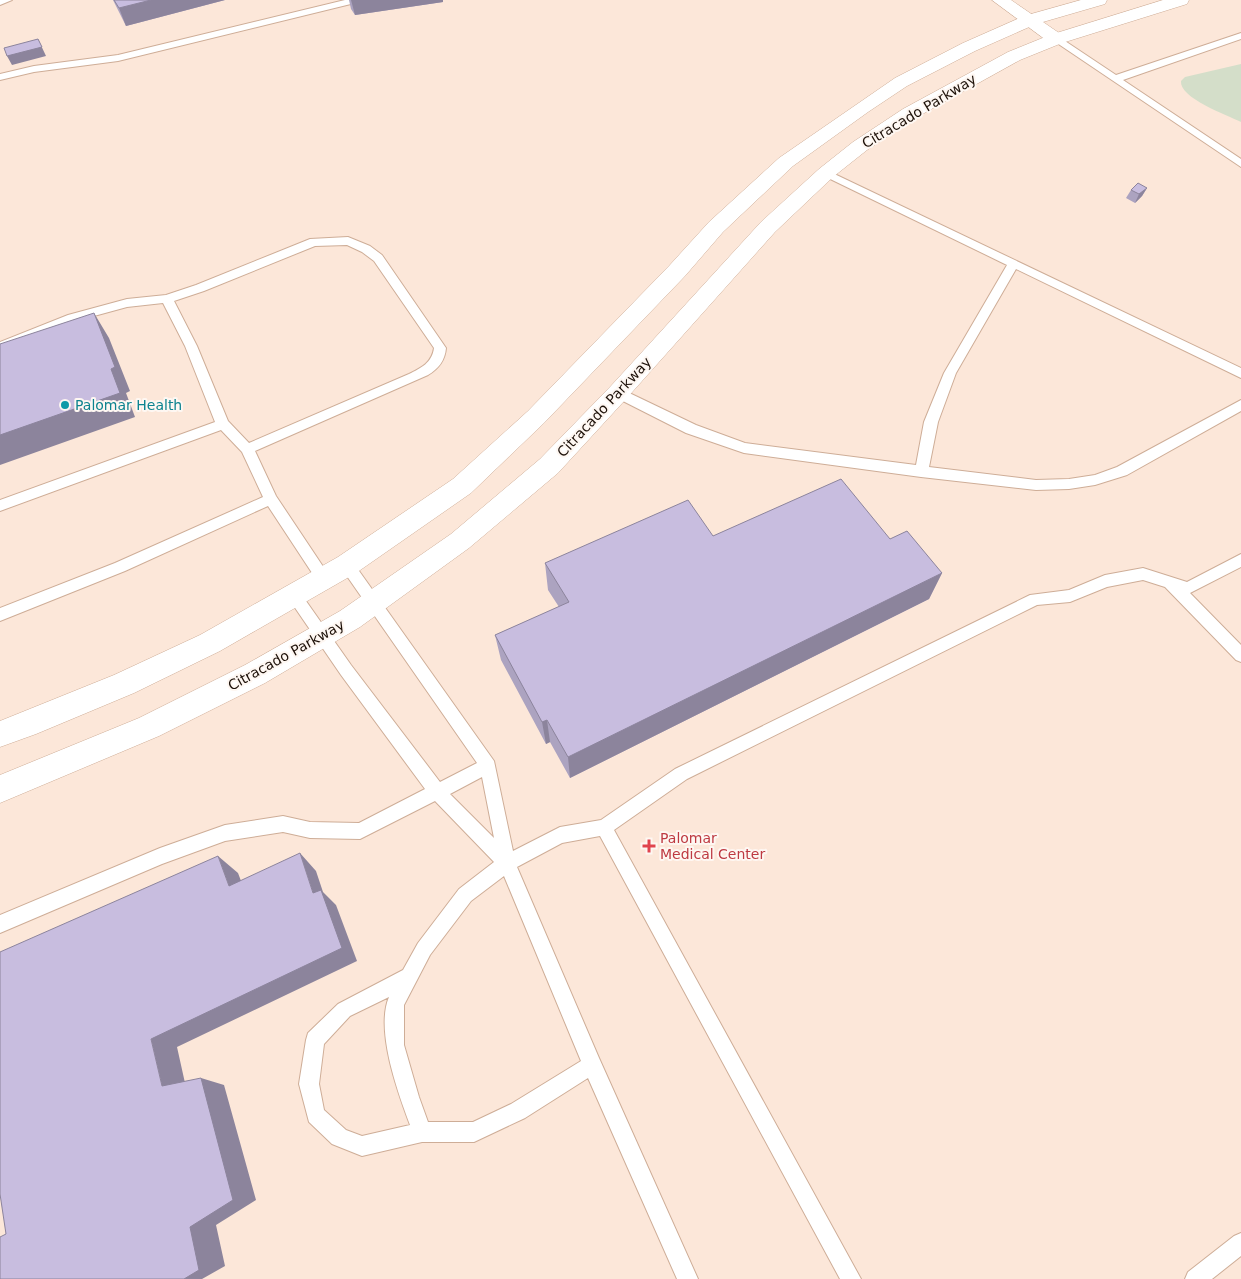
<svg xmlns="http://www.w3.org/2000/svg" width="1241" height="1279" font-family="'DejaVu Sans',sans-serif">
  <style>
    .green { fill: #d4dec9 }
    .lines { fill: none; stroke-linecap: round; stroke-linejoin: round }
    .lane-casing { stroke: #cead97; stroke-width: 2 }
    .street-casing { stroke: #cead97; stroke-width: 1 }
    .secondary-casing { stroke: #cead97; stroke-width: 1 }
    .lane { fill: #fff; fill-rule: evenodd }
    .street { fill: #fff; fill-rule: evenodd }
    .secondary { fill: #fff; fill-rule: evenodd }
    .wall { fill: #aca3c0 }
    .shaded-wall { fill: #8c849c }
    .building { fill: #c8bddf; stroke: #8c849c }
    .culture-dot { fill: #0f9aa8; stroke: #fef7f2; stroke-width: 2 }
    .health-dot { fill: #e0444e; stroke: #fef7f2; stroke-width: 2 }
    .labels { text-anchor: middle; stroke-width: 4; stroke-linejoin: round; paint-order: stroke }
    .street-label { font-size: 14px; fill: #1c1008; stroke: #fef7f2 }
    .culture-label { font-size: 14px; fill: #0d838f; stroke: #fef7f2; text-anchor: start }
    .health-label { font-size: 14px; fill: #be3a42; stroke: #fef7f2; text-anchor: start }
  </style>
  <rect width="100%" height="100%" fill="#fce7d9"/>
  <!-- green -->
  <path class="green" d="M 1241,64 L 1241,122 C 1227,115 1179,98 1181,81 L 1185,77 Z"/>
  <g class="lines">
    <!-- lane casing -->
    <g class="lane-casing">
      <path id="lane" d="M 0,0 L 12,0 L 0,5 Z
        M 345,0 L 361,0 L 359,2 L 118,61 L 34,72 L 0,80 L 0,74 L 34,66 L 118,55 Z
        M 1241,33 L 1241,39 L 1123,80 L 1241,159 L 1241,167 L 1051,39 L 1056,36 L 1059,37 L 1116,75 Z
        M 826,170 L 1241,368 L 1241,378 L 1016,269 L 956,373 L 938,422 L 929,467 L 1036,480 L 1069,479 L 1095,475 L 1117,467 L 1241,400 L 1241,411 L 1127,475 L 1095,485 L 1069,489 L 1036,490 L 921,477 L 744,453 L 686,433 L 613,396 L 612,393 L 613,390 L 623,390 L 696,425 L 745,443 L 916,465 L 924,422 L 944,373 L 1007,265 L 822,175 L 821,173 Z
        M 348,237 L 370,246 L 382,255 L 446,348 C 445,361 438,369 428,375 L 255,451 L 276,496 L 328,574 L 330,578 L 328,582 L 323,584 L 318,582 L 268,506 L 125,571 L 0,621 L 0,608 L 115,563 L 263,497 L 242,452 L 221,430 L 0,511 L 0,500 L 215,422 L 185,346 L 163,303 L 127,307 L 72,322 L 0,351 L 0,342 L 68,315 L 127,299 L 166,295 L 196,285 L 310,239 ZM 347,245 L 362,252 L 374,261 L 434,348 C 432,363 421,368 409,374 L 249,443 L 228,421 L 197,346 L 174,301 L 204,291 L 315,246 Z
        M 1241,554 L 1241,567 L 1190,593 L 1241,645 L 1241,662 L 1236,660 L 1165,587 L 1143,580 L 1107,587 L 1070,602 L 1037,605 L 687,779 L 614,830 L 861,1279 L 840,1279 L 600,836 L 562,843 L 517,867 L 599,1058 L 698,1279 L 677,1279 L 588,1078 L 525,1118 L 474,1142 L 422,1142 L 362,1156 L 332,1144 L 309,1122 L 299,1084 L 306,1040 L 308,1033 L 338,1004 L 403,970 L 418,943 L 459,889 L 494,862 L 435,801 L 360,839 L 310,838 L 283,832 L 225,841 L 162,864 L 0,933 L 0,915 L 160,848 L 225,825 L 283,816 L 310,822 L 359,823 L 425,789 L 341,675 L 289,599 L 287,595 L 289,591 L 294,589 L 299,591 L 351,665 L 440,782 L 477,763 L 342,569 L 340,565 L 342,561 L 347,559 L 352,561 L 494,761 L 513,851 L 560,827 L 601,820 L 675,769 L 1030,595 L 1069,590 L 1105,575 L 1143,568 L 1187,582 ZM 482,777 L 494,838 L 450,794 ZM 504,876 L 581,1061 L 511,1104 L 473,1122 L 428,1122 L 419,1097 L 404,1045 L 404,1005 L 430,955 L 471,901 ZM 389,997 C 375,1030 398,1093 410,1125 L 362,1136 L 346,1130 L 324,1110 L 319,1084 L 324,1044 L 350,1016 Z
        M 1241,1233 L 1241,1256 L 1212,1279 L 1185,1279 L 1188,1272 L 1234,1236 Z"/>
    </g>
    <!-- street casing -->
    <g class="street-casing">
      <path id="street" d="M 992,0 L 1011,0 L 1062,35 L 1065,39 L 1062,43 L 1056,44 L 1050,43 Z"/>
    </g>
    <!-- secondary casing -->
    <g class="secondary-casing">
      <path id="secondary" d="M 1081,0 L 1107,0 L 1105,4 L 1036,24 L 975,51 L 907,86 L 868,112 L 793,166 L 723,232 L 685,276 L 544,423 L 471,493 L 356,573 L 220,651 L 134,693 L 36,734 L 0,747 L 0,721 L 114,675 L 200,635 L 338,557 L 453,479 L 528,411 L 669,266 L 709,222 L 779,158 L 895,78 L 963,43 L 1024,16 Z
        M 1163,0 L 1189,0 L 1187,4 L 1062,43 L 1020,60 L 917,117 L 867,150 L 833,177 L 775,232 L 626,399 L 558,473 L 469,548 L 360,627 L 265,683 L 159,736 L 0,803 L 0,775 L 139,718 L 245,665 L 340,611 L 451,534 L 540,459 L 610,387 L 761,222 L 819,169 L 853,142 L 903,109 L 1008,52 L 1050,35 Z"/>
    </g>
    <!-- lane -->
    <use href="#lane" class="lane"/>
    <!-- street -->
    <use href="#street" class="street"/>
    <!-- secondary -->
    <use href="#secondary" class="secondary"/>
  </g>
  <!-- wall -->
  <path class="wall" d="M 113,0 L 225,0 L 126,26 Z
    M 349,0 L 443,0 L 443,2 L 355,15 L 351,9 Z
    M 1147,188 L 1142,196 L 1135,203 L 1126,198 L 1131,190 Z
    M 713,536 L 890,539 L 942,573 L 929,599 L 570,778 L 550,742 L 546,744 L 501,660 L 495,635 L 559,607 L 548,590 L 545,563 Z"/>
  <!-- shaded-wall -->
  <path class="shaded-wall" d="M 151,0 L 225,0 L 126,26 L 119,8 Z
    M 351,0 L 443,0 L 443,2 L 355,15 Z
    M 38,39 L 46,56 L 12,65 L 7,56 Z
    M 1147,188 L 1142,196 L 1135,203 L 1139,194 Z
    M 94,313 L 109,338 L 130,391 L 126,393 L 135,417 L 0,465 L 0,435 L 111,369 Z
    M 942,573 L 929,599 L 570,778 L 568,757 Z
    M 547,720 L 550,742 L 546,744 L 542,722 Z
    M 300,853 L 316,871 L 323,892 L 336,905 L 357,961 L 177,1047 L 187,1092 L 162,1086 L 151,1039 L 313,893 Z
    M 218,856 L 238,873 L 249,902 L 229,886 Z
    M 201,1078 L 224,1085 L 256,1200 L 216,1225 L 225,1266 L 202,1279 L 184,1279 L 190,1227 Z"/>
  <!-- building -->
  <path class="building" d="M 114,0 L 151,0 L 119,8 Z
    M 38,39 L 42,47 L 7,56 L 4,48 Z
    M 1138,183 L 1147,188 L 1139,194 L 1131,190 Z
    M 94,313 L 115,367 L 111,369 L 120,393 L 0,435 L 0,344 Z
    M 841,479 L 890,539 L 907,531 L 942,573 L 568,757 L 547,720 L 542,722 L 495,635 L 569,602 L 545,563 L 688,500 L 713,536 Z
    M 300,853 L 313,893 L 321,890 L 342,948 L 151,1039 L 162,1086 L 201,1078 L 233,1200 L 190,1227 L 199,1270 L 184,1279 L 0,1279 L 0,1237 L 6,1234 L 0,1194 L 0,952 L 218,856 L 229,886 Z"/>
  <!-- markers -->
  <circle class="culture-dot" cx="65" cy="405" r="5"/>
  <path class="health-dot" d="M646.5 838.5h5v5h5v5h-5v5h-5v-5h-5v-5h5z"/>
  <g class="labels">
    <!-- street labels -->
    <g class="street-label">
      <text transform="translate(919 111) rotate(-31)" y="5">Citracado Parkway</text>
      <text transform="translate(604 407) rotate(-47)" y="5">Citracado Parkway</text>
      <text transform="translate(286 655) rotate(-29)" y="5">Citracado Parkway</text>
    </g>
    <!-- culture labels -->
    <g class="culture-label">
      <text x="75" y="410">Palomar Health</text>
    </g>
    <!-- health labels -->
    <g class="health-label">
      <text x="660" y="843">Palomar<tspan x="660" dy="16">Medical Center</tspan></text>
    </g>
  </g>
</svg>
